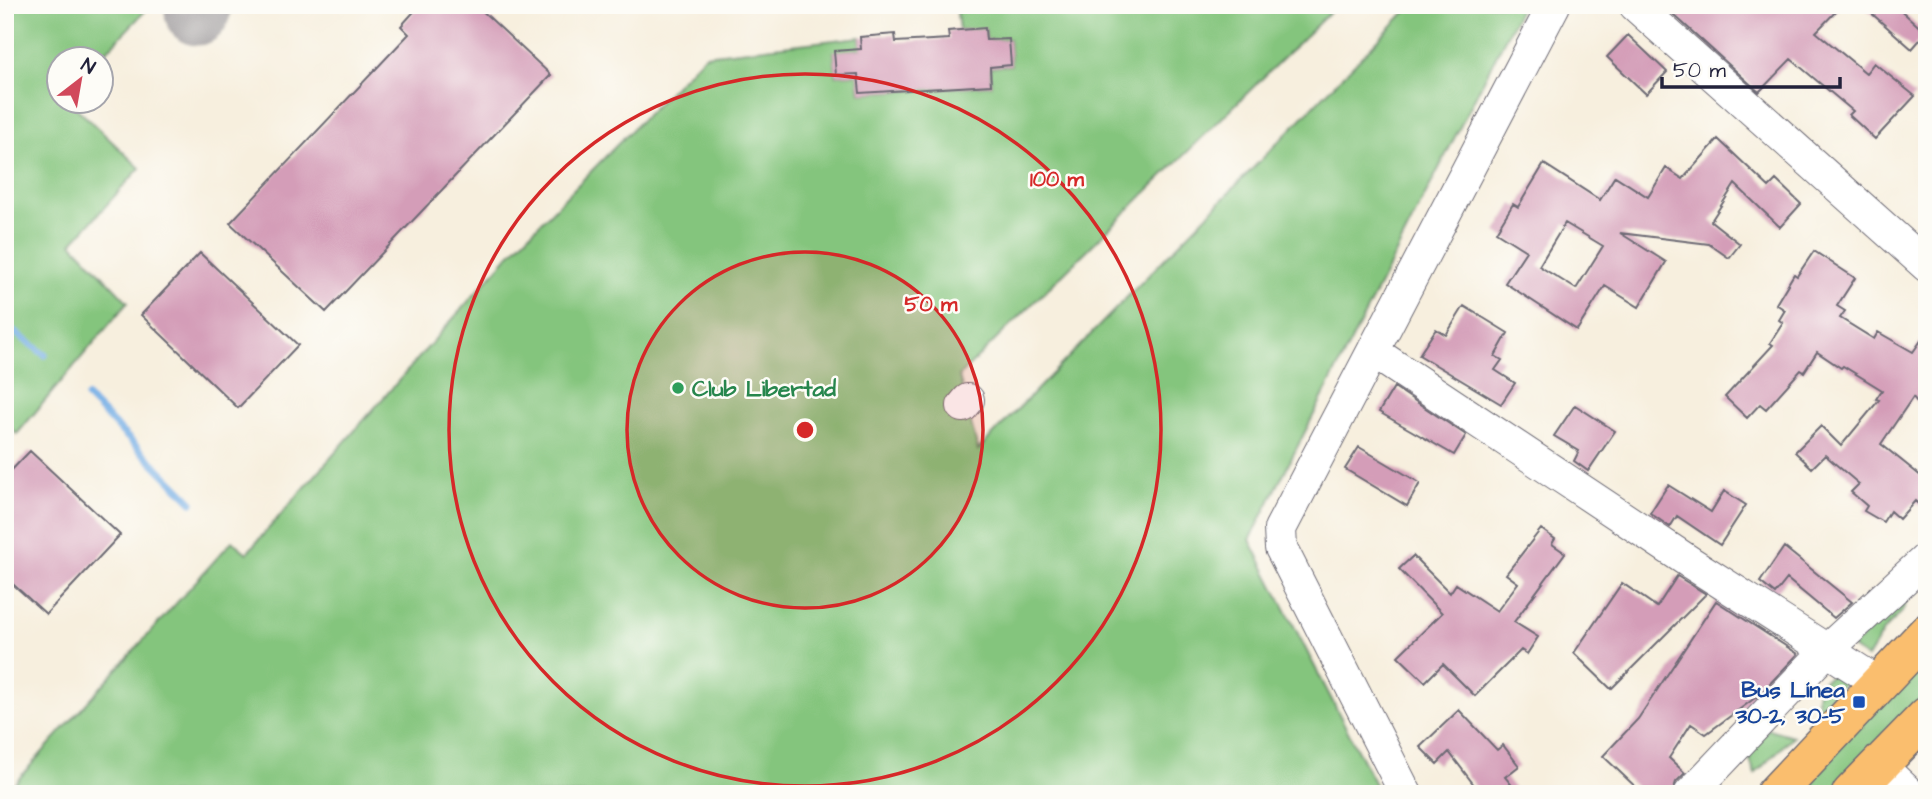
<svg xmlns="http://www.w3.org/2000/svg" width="1932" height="799" font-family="'Architects Daughter',sans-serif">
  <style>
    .green { fill: #84c57d; stroke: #53745c; stroke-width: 2 }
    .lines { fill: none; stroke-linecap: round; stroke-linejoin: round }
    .stream { stroke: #75aee5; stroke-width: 7 }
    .taxiway { stroke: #8c888c; stroke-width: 65 }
    .building { fill: #d49db8; fill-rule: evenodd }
    .minor-casing { stroke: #6d6a74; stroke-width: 34 }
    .highway-casing { stroke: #6d6a74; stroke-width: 41 }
    .minor { stroke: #fff; stroke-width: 32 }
    .highway { stroke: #fabe6e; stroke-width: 38 }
    .ring { fill: none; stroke: #d62828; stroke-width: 3.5 }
    .leisure-dot { fill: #2e9e5b; stroke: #fdfcf7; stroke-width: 2.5 }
    .transit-dot { fill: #1a4fb4; stroke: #fdfcf7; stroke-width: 2.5 }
    .labels { text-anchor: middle; stroke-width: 5; stroke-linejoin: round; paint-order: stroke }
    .leisure-label { font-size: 23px; font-weight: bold; fill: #27864d; stroke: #fdfcf7; text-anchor: start }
    .transit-label { font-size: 23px; font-weight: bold; fill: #164399; stroke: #fdfcf7; text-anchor: end }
    .centre { fill: #d62828; stroke: #fdfcf7; stroke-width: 3.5 }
    .ring-label { font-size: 21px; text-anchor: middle; font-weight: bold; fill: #d62828; stroke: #fdfcf7; stroke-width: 5; stroke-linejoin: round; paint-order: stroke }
  </style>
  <rect width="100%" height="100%" fill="#fdfcf7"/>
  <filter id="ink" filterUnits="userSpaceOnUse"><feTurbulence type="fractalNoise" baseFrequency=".0143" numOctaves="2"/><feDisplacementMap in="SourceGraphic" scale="14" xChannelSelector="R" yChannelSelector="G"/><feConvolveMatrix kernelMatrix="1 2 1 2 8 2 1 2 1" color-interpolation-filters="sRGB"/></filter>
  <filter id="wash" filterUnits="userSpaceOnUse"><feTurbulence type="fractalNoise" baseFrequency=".00686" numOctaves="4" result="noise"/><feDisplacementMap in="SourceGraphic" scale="28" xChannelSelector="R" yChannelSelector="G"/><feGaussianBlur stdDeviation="1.57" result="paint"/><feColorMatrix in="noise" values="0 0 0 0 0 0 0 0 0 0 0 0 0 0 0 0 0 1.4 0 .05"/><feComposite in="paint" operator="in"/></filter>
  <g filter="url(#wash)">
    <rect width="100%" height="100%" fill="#f7efde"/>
    <!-- green -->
    <path class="green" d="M 5,5 L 151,5 L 99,59 L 60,60 L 60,102 L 70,102 L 140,168 L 72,243 L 128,302 L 17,434 L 5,423 Z
      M 956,5 L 1337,5 L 959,376 L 978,450 L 1412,5 L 1522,5 L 1250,540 L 1380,794 L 5,794 L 232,541 L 247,553 L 510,254 L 705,55 L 860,37 L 861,49 L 834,52 L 836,75 L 858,74 L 860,93 L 991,85 L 990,67 L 1011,65 L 1009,39 L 986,40 L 985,29 L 959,30 Z
      M 1913,583 L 1902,612 L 1884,630 L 1867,658 L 1852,648 Z
      M 1927,650 L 1927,692 L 1830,794 L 1790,794 Z
      M 1840,671 L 1847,676 L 1845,682 L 1818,710 L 1817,695 L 1823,680 Z
      M 1768,729 L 1793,736 L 1755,774 L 1747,752 Z"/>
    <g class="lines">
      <!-- stream -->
      <path class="stream" d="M 5,325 L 45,355
        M 87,397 L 192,502"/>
      <!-- taxiway -->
      <path class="taxiway" d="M 197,13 L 200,5"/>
    </g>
    <g id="blocks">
      <!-- building -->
      <path class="building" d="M 420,5 L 476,5 L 551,75 L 326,312 L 230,223 L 409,34 L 401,26 Z
        M 1663,5 L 1842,5 L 1816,32 L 1866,73 L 1874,63 L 1915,96 L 1875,139 L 1849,115 L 1853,111 L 1791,59 L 1759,92 Z
        M 1862,5 L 1895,5 L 1926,33 L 1912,49 Z
        M 985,28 L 986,40 L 1009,39 L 1011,65 L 990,67 L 991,85 L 860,93 L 858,74 L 836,75 L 834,51 L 861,49 L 860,37 L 895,34 L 896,42 L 949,39 L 948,31 Z
        M 1628,35 L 1667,72 L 1646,94 L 1607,57 Z
        M 1718,139 L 1769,187 L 1776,180 L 1801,204 L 1780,227 L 1735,184 L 1711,221 L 1740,244 L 1729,258 L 1709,244 L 1620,233 L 1666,262 L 1639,307 L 1605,286 L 1577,330 L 1505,283 L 1526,251 L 1496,232 L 1513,204 L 1518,207 L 1544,164 L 1600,200 L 1615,176 L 1648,197 L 1666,168 L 1683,179 ZM 1565,223 L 1603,246 L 1576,289 L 1539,266 Z
        M 1814,251 L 1855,278 L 1837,306 L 1845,311 L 1840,318 L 1874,339 L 1878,332 L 1913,352 L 1927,332 L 1927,415 L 1913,397 L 1881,444 L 1927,481 L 1927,512 L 1915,501 L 1899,519 L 1890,511 L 1883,522 L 1864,511 L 1867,506 L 1851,492 L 1859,484 L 1825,455 L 1812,468 L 1795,452 L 1821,426 L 1841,446 L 1879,400 L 1876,399 L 1882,390 L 1843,366 L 1841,368 L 1817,352 L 1804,372 L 1801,370 L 1766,409 L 1760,404 L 1747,418 L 1725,397 L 1773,345 L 1770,343 L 1783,323 L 1779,320 L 1785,310 L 1776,304 L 1794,274 L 1797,276 Z
        M 200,253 L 298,345 L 238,408 L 141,315 Z
        M 1464,306 L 1508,333 L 1495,356 L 1502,360 L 1495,370 L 1515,383 L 1501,404 L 1419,355 L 1436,329 L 1446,335 Z
        M 1394,387 L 1466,435 L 1454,455 L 1379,412 Z
        M 1575,405 L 1615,431 L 1588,471 L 1574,461 L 1579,451 L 1554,436 Z
        M 1359,447 L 1420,483 L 1407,506 L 1345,469 Z
        M 30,451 L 120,535 L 46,614 L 5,577 L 5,477 Z
        M 1668,485 L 1711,512 L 1724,491 L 1746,505 L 1720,545 L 1677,516 L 1670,527 L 1650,513 Z
        M 1541,529 L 1555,539 L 1552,544 L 1565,553 L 1514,622 L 1538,637 L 1527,654 L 1521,650 L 1475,696 L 1443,664 L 1425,682 L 1398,656 L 1442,613 L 1399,569 L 1413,556 L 1450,593 L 1456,584 L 1497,611 L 1518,583 L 1506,574 Z
        M 1784,547 L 1852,602 L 1834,618 L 1787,579 L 1775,594 L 1760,582 Z
        M 1677,576 L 1706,594 L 1611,689 L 1574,653 L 1622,583 L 1657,607 Z
        M 1716,601 L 1798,654 L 1759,695 L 1706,734 L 1691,724 L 1669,758 L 1685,773 L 1676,782 L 1672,794 L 1643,794 L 1603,756 L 1638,719 Z
        M 1459,710 L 1497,750 L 1503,745 L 1519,766 L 1505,777 L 1519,794 L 1481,794 L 1449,752 L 1437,764 L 1420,747 Z"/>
    </g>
  </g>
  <g filter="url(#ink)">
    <use href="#blocks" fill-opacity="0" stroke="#6d6a74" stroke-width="2"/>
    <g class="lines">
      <!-- minor casing -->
      <g class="minor-casing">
        <path id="minor" d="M 1635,5 L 1927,266
          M 1375,353 L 1691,563 L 1880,684
          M 963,406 L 968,400
          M 1879,765 L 1910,794
          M 1406,794 L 1281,548 L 1280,529 L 1554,5
          M 1690,794 L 1827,650 L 1927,558"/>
      </g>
      <!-- highway casing -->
      <g class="highway-casing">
        <path id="highway" d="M 1775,794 L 1927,633
          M 1851,794 L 1927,716"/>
      </g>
      <!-- minor -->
      <use href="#minor" class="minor"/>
      <!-- highway -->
      <use href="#highway" class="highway"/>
    </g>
  </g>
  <!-- distance rings -->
  <circle cx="805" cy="430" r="178" fill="#d62828" fill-opacity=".12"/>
  <g class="ring">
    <circle cx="805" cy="430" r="178"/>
    <circle cx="805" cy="430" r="356"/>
  </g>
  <!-- markers -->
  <circle class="leisure-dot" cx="678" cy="388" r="7"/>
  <rect class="transit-dot" x="1852" y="695" width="14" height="14" rx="3.5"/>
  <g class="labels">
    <!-- leisure labels -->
    <g class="leisure-label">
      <text x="692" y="396">Club Libertad</text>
    </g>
    <!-- transit labels -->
    <g class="transit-label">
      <text x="1845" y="697">Bus Línea<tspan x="1845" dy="26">30-2, 30-5</tspan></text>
    </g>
  </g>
  <circle cx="805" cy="430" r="10" class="centre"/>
  <g class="ring-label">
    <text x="1057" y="186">100 m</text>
    <text x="931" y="311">50 m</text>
  </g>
  <!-- margin -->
  <rect width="1932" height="799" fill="none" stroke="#fdfcf7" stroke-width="28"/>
  <!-- north arrow -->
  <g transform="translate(80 80) rotate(31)"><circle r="33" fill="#fdfcf7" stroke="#a5a5ac" stroke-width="2"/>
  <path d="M0-5L12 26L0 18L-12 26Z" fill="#d1495b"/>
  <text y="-10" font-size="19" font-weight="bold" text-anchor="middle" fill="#22223b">N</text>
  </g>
  <!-- scale -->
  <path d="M1662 77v10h178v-10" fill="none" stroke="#22223b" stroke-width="3.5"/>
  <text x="1673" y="77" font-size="21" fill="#22223b" stroke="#fdfcf7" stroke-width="5" paint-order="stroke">50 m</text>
</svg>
